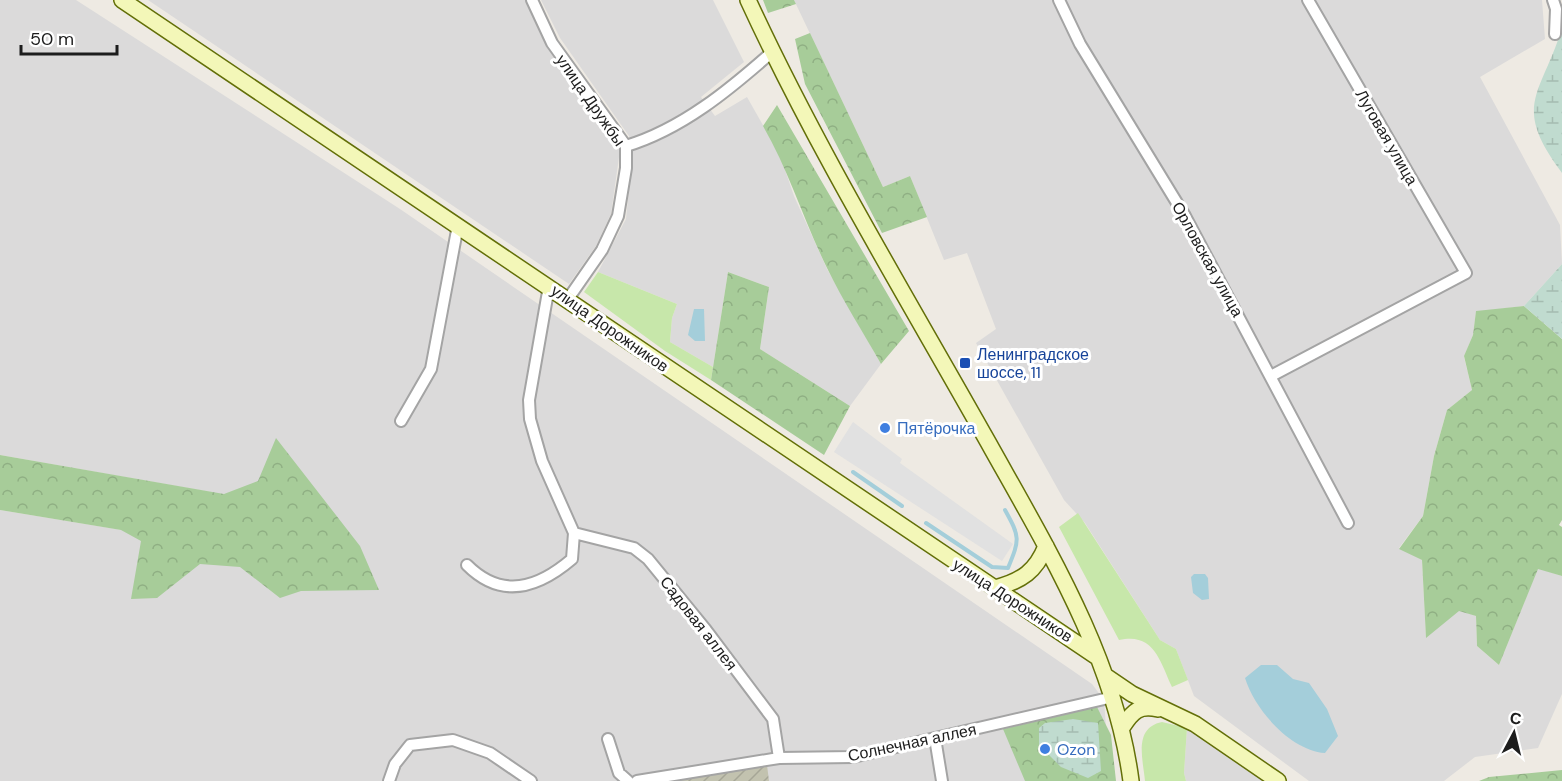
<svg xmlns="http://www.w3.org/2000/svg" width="1562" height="781" font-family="'DM Sans',sans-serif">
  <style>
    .residential { fill: #dbdada }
    .construction { fill: url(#construction-furrows) }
    .grass { fill: #c7e7aa }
    .forest { fill: url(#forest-crowns) }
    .wetland { fill: url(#wetland-marsh) }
    .parking { fill: #e1e1e1 }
    .water { fill: #a4ceda }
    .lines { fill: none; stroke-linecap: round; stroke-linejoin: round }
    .stream { stroke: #a4ceda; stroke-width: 4 }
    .street-casing { stroke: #a4a4a4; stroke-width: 14 }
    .secondary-casing { stroke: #636f08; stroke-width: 18 }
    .street { stroke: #fff; stroke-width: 10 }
    .secondary { stroke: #f3f7b8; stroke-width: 15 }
    .transit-dot { fill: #1a4fb4; stroke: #fff; stroke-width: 2 }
    .shop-dot { fill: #3f7fe0; stroke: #fff; stroke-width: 2 }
    .labels { text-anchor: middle; stroke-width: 6; stroke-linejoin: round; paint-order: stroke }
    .street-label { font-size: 16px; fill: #1d1d1d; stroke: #fff }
    .transit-label { font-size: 16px; fill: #164399; stroke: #fff; text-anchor: start }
    .shop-label { font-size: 16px; fill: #366cbe; stroke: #fff; text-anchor: start }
  </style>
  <defs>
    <pattern id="construction-furrows" width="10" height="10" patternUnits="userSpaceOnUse" patternTransform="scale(1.5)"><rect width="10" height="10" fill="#c2c2af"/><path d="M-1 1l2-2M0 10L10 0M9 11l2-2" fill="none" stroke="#a6a696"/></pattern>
    <pattern id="forest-crowns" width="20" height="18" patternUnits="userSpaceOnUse" patternTransform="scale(1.5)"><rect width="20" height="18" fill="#a7cc99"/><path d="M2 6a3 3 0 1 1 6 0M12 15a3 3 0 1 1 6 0" fill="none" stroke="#8faf83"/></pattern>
    <pattern id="wetland-marsh" width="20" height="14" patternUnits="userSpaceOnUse" patternTransform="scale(1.5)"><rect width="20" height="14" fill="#c0dbcf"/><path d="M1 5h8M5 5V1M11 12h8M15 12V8" fill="none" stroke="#a5bcb1"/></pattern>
  </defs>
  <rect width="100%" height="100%" fill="#eeeae3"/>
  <!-- residential -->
  <path class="residential" d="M 0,0 L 76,0 L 400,209 L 1092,684 L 1104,700 L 1110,781 L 0,781 L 0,510 L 122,530 L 210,492 L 0,455 Z
    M 148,0 L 525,0 L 546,46 L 620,150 L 611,214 L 596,246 L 569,284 Z
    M 541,0 L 713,0 L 744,62 L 701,97 L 715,116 L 747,97 L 780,155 L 794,196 L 827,269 L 881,364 L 850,406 L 760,349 L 769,287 L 728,272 L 713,367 L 670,342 L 672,318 L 677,304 L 598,272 L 626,219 L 633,149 L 629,136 L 560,38 Z
    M 794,0 L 1542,0 L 1545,39 L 1480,77 L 1560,225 L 1562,264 L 1524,306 L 1476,312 L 1473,335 L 1464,357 L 1472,390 L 1447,410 L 1434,456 L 1423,516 L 1399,548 L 1422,560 L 1426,637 L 1459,610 L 1476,616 L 1477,646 L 1499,665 L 1538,568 L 1562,576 L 1562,694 L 1538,748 L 1475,757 L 1444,781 L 1309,781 L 1194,696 L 1176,649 L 1160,640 L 1085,523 L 1064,500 L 976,343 L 996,329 L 967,253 L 944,260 L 910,176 L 883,187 Z
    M 1187,728 L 1224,752 L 1264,781 L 1186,781 L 1184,773 Z"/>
  <!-- construction -->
  <path class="construction" d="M 767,765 L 769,781 L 667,781 Z"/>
  <!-- grass -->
  <path class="grass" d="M 598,272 L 677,304 L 672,318 L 670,342 L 713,367 L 711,380 L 665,351 L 584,292 Z
    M 1078,513 L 1160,640 L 1176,649 L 1188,680 L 1172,687 C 1160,661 1154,632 1119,640 L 1059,527 Z
    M 1162,722 L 1187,728 L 1184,773 L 1186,781 L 1145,781 C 1143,759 1133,728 1162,722 Z"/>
  <!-- forest -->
  <path class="forest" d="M 763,0 L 794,0 L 796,4 L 768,13 Z
    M 810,33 L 883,187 L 910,176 L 927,217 L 882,233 L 805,84 L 795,39 Z
    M 777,105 L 909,331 L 881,364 C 863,332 843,301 827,268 C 804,221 789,171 763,126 Z
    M 728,272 L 769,287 L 760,349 L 850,406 L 824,455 L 711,380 Z
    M 1524,306 L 1562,339 L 1562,520 L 1559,525 L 1562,527 L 1562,576 L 1538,569 L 1499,665 L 1477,646 L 1476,616 L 1459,611 L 1426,638 L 1422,560 L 1399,549 L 1423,516 L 1434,456 L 1447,410 L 1472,390 L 1464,356 L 1473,335 L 1476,311 Z
    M 276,438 L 360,546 L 379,590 L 301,591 L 280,598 L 240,567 L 200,564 L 157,598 L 131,599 L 141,541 L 121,530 L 0,510 L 0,455 L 224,494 L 258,481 Z
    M 1097,707 L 1111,735 L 1116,781 L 1025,781 L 1003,729 Z
    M 1562,770 L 1562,781 L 1479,781 L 1489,777 Z"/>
  <!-- wetland -->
  <path class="wetland" d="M 1562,28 L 1562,173 C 1511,105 1541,96 1562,28 Z
    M 1562,264 L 1562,339 L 1524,306 Z
    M 1073,719 L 1098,723 L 1101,771 L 1088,778 L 1061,767 L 1039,745 L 1039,728 L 1045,723 Z"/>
  <!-- parking -->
  <path class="parking" d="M 853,422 L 902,459 L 900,463 L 1013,544 L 1002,561 L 834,452 Z"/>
  <!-- water -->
  <path class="water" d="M 694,309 L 704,309 L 705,341 L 695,341 L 688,335 Z
    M 1194,574 L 1205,574 L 1208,578 L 1209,599 L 1202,600 L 1193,593 L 1191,577 Z
    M 1261,665 L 1277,665 L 1293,679 L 1309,683 L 1327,709 L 1338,736 L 1325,753 C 1290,750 1255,710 1245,678 Z"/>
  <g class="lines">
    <!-- stream -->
    <path class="stream" d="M 853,472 L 902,506
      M 926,523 L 992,567 L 1008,568 C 1020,539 1020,537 1005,510"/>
    <!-- street casing -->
    <g class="street-casing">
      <path id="street" d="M 532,0 L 552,43 L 626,146 L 626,168 L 618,216 L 602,250 L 568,299
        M 1059,0 L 1080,44 L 1185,216 L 1348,523
        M 1553,0 L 1556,9 L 1555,34
        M 626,146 C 682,129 729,90 772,52
        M 1271,376 L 1466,273 L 1308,0
        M 401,421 L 431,369 L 458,225
        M 574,533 L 634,548 L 648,559 L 706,630 L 773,719 L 779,758
        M 467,565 C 502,600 538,588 572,559 L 574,533 L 542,461 L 530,419 L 529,400 L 549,286
        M 935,738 L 942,781
        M 608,739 L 619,773 L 628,781
        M 389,781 L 395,764 L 410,745 L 453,740 L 490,753 L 531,781
        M 637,781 L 779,758 L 853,757 L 1113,697"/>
    </g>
    <!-- secondary casing -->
    <g class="secondary-casing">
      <path id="secondary" d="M 122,0 L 1097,657
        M 748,0 C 818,152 906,296 988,442 C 1047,548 1115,658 1131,781
        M 995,588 C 1022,581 1036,571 1046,546
        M 1107,677 L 1132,694 L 1195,724 L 1278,781
        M 1123,726 C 1133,711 1139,705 1158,709"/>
    </g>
    <!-- street -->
    <use href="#street" class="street"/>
    <!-- secondary -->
    <use href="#secondary" class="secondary"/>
  </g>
  <!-- markers -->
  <rect class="transit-dot" x="959" y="357" width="12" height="12" rx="3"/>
  <g class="shop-dot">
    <circle cx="885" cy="428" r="6"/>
    <circle cx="1045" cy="749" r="6"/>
  </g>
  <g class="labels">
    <!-- street labels -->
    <g class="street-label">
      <text transform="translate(591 100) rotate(55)" y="6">улица Дружбы</text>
      <text transform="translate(1387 137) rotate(60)" y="6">Луговая улица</text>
      <text transform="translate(1208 259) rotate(61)" y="6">Орловская улица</text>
      <text transform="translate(610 328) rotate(35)" y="6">улица Дорожников</text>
      <text transform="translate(1013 600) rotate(33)" y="6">улица Дорожников</text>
      <text transform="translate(699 623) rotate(52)" y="6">Садовая аллея</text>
      <text transform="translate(912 742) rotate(-12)" y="6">Солнечная аллея</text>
    </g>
    <!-- transit labels -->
    <g class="transit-label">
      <text x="977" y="360">Ленинградское<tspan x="977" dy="18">шоссе, 11</tspan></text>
    </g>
    <!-- shop labels -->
    <g class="shop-label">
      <text x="897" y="434">Пятёрочка</text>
      <text x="1057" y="755">Ozon</text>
    </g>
  </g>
  <!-- north arrow -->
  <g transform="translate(1514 733) rotate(7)" stroke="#ffffff" stroke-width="4.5" paint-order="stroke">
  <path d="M0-4.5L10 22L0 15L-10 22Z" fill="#1d1d1d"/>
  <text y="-9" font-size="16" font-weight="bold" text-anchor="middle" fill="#1d1d1d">С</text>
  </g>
  <!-- scale -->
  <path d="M21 45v9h96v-9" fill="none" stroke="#1d1d1d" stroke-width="3"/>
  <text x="30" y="45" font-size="18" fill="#1d1d1d" stroke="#ffffff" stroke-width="4.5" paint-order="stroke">50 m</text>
</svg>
